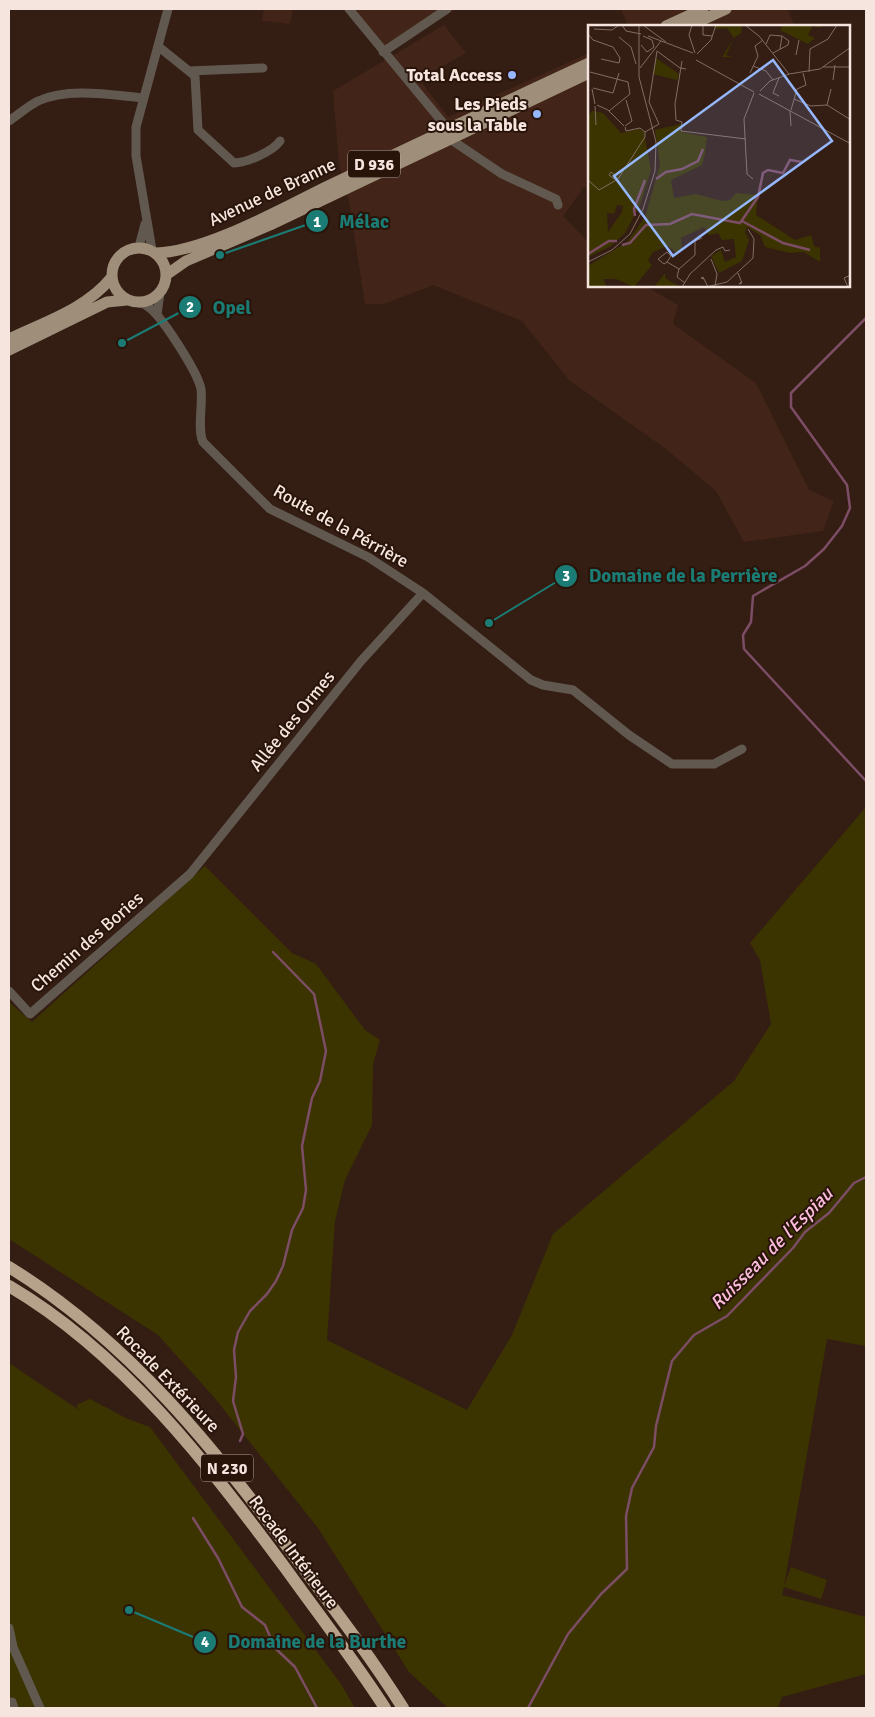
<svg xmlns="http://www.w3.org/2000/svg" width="875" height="1717" font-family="Signika,sans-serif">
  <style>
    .built { fill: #422518 }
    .green { fill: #3b3400 }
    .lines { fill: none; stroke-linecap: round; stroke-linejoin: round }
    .stream { stroke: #7c4d65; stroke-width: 2.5 }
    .minor { stroke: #615950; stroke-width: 9 }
    .major { stroke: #9e8e7a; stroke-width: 11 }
    .highway { stroke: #b6a28b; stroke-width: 12 }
    .poi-dot { fill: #95b7fd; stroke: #29140a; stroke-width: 2 }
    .labels { text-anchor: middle; stroke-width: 4; stroke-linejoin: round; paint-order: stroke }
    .shield { fill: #29140a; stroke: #b8a69e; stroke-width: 1 }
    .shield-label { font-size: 16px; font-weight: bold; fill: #f5e5de }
    .poi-label { font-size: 18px; font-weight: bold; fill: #f5e5de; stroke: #29140a; text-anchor: end }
    .street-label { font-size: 18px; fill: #f5e5de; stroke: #29140a }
    .water-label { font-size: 19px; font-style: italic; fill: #fdbedd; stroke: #29140a }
    .inset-river { fill: none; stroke: #7c4d65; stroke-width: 2.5 }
    .inset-road { fill: none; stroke: #816d64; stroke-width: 1 }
    .view { fill: #95b7fd; fill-opacity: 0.15; stroke: #95b7fd; stroke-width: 2.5 }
    .inset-edge { fill: none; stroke: #f5e5de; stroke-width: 2.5 }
    .leader { fill: none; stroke: #1a7c74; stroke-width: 2 }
    .callout-dot { fill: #1a7c74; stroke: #29140a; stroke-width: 2 }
    .mark-label { font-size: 15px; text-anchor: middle; font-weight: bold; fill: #fff }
    .callout-label { font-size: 19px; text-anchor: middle; font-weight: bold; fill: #1a7c74; stroke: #29140a; stroke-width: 4; stroke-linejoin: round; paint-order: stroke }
  </style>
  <rect width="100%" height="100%" fill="#341d13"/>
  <!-- built -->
  <path class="built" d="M 264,9 L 293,9 L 290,24 L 262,21 Z
    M 350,9 L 457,9 L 383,52 Z
    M 621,9 L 787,9 L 795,26 L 628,26 Z
    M 444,25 L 466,53 L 419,79 L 448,117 L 589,53 L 589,188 L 584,187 L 563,216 L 589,243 L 589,286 L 645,286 L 678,305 L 673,324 L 756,383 L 809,490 L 834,501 L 823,531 L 744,542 L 716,491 L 666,449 L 569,380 L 522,321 L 433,285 L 384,304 L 365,304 L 349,202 L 339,164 L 333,91 Z"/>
  <!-- green -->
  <path class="green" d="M 866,807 L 866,1346 L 827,1339 L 784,1586 L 791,1567 L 827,1580 L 821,1599 L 784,1587 L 782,1595 L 866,1617 L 866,1674 L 782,1697 L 778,1708 L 448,1708 L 409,1672 L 318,1528 L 213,1396 L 158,1335 L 9,1239 L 9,1002 L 32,1022 L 205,866 L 292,953 L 316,964 L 365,1030 L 380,1040 L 373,1064 L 372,1125 L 345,1180 L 335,1221 L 327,1340 L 467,1410 L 512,1335 L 553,1234 L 734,1081 L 771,1024 L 760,960 L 750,943 Z
    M 9,1363 L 79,1410 L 76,1405 L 90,1399 L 128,1419 L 150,1427 L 341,1684 L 355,1708 L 9,1708 Z"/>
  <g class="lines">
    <!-- stream -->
    <path class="stream" d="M 866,318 L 791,393 L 791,407 L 847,485 L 850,508 L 842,526 L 824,549 L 805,566 L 753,596 L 751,622 L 743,635 L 744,649 L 866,781
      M 240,1441 L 243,1434 L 233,1401 L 236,1377 L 234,1350 L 238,1332 L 250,1311 L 267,1294 L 276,1281 L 283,1266 L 292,1230 L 303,1208 L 306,1190 L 302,1146 L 312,1098 L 320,1081 L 326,1051 L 314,994 L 273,952
      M 193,1518 L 218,1558 L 242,1607 L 265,1625 L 275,1648 L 295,1667 L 317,1708
      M 528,1708 L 568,1634 L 601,1594 L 627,1569 L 626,1516 L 632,1488 L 654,1447 L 656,1426 L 672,1361 L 694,1335 L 727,1316 L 793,1248 L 805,1232 L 829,1213 L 854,1183 L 866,1177"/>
    <!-- minor -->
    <path class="minor" d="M 349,9 L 448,129
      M 159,47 L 195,76 L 198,130 L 234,163 C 247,163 273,151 280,141
      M 383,52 L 447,9
      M 189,71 L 263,68
      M 9,121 C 18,115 28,106 38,101 C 69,87 111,95 143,98
      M 450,139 L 502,174 L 556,199 L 558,205
      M 139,247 L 145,224
      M 152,250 L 136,156 L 136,127 L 168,9
      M 136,302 C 140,303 144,304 147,306 C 161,314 198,373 201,389 C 203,405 197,429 203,442 L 270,509 L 368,557 L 423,593 L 531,680 L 543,685 L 573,690 L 629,735 L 672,764 L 714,764 L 742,749
      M 157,315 L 160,293
      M 9,991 L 30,1014 L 190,874 L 361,661 L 423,593
      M 9,1628 L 13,1647 L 40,1708
      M 9,1703 L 12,1702 L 14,1708"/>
    <!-- major -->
    <path class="major" d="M 666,26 L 703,9
      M 689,26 L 726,9
      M112 275a27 27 0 1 1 54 0a27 27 0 1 1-54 0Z
      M 156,253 C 205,252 283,208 328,186 C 415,145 502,103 589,63
      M 166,275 L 186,261 L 270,225 L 589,73
      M 9,339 C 44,322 86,309 111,278
      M 9,350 L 107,302 L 127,300"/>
    <!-- highway -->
    <path class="highway" d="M 9,1267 C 129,1341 216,1450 298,1561 C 334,1609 371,1657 403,1708
      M 9,1286 C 123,1353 208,1464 286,1569 C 319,1615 354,1660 385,1708"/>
  </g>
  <!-- markers -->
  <g class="poi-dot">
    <circle cx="512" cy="75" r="5"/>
    <circle cx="537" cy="114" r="5"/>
  </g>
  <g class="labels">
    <!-- shield labels -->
    <g class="shield">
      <rect x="348" y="150.5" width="52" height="27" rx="4"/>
      <rect x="201" y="1454.5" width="52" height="27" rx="4"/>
    </g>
    <g class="shield-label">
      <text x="374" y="170">D 936</text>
      <text x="227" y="1474">N 230</text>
    </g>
    <!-- poi labels -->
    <g class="poi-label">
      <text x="502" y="81">Total Access</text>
      <text x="527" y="110">Les Pieds<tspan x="527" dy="21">sous la Table</tspan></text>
    </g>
    <!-- street labels -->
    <g class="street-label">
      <text transform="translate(272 192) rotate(-25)" y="6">Avenue de Branne</text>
      <text transform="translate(341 526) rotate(29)" y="6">Route de la Pérrière</text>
      <text transform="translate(292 721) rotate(-51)" y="6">Allée des Ormes</text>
      <text transform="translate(87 942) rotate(-41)" y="6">Chemin des Bories</text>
      <text transform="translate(168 1379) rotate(46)" y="6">Rocade Extérieure</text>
      <text transform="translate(294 1552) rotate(53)" y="6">Rocade Intérieure</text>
    </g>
    <!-- water labels -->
    <g class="water-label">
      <text transform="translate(771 1248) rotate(-45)" y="7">Ruisseau de l'Espiau</text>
    </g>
  </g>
  <!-- overview -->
  <g transform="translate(588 25)">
    <rect width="262" height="262" fill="#341d13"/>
    <path d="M 128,0 L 154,0 L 153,8 L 146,13 L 138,30 L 144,32 L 134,32 L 146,13 L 139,3 L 127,4 ZM 195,0 L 233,0 L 232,3 L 225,0 L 220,10 L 227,13 L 220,19 L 192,5 ZM 68,33 L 91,49 L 89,55 L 65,49 ZM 4,86 L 15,88 L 33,108 L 51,104 L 56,107 L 63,145 L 52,180 L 37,208 L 23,221 L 0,232 L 0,91 ZM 29,180 L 35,181 L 34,187 L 20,207 L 19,188 L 26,189 ZM 93,99 L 93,107 L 119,112 L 117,129 L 114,140 L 83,155 L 86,173 L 108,169 L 134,176 L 142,175 L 148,168 L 170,170 L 168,190 L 207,215 L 223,210 L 226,221 L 232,223 L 232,237 L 216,227 L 202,228 L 177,222 L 172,210 L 159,202 L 157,207 L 161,215 L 154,236 L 131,248 L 123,231 L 133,225 L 137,237 L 148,232 L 146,214 L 134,215 L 130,208 L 121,210 L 116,202 L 93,213 L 94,224 L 90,229 L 80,221 L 65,227 L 60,236 L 64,240 L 46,262 L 28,254 L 15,254 L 19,262 L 0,262 L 0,241 L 39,217 L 57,192 L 72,140 L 67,105 ZM 77,248 L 77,253 L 92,262 L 66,262 Z" fill="#3b3400" fill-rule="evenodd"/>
    <path class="inset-river" d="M 68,154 L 78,147 L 94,144 L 110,136 L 115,124M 47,191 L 46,184 L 57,155M 154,196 L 195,218 L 222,225M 34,220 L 42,218 L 58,200 L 82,199 L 104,189 L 152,198 L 170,172 L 175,148 L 180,145 L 195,148 L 202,135 L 214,137M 0,229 L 21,216 L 29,216"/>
    <path class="inset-road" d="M 34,0 L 38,6 L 53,9M 55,0 L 78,17M 104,0 L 101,10 L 107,28M 115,0 L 115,10 L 124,11M 157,0 L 171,11 L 201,49M 6,4 L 24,5 L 31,0M 0,9 L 5,15 L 25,22 L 32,33 L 31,38 L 13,34M 60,11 L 105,28M 31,12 L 43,22 L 48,39M 178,19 L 182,10 L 194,11M 53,20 L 59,27 L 66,22 L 64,15 L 55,11M 185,28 L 200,20 L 201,16 L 194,11 L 192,24M 109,29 L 123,15 L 128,0M 208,30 L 211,15M 108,35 L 166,67M 94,36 L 87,79 L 88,95 L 94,97 L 93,106 L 158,114M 165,41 L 178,46 L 185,55M 235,42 L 263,42M 52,43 L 73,16M 2,47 L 40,57 L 42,69 L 21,86M 221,47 L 222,24 L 240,14 L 249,0M 162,48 L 170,31 L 167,21 L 175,15M 245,55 L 247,40M 5,63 L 25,68 L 31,48M 4,64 L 7,79M 172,66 L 182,56 L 201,49 L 232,44 L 263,22M 171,69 L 263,119M 191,71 L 185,68 L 191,53M 206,74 L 223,81 L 239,80 L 243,64M 9,80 L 20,85 L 36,101M 239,80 L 263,95M 7,81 L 8,100M 203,85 L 209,64 L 218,60 L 215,48M 202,86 L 203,101M 37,101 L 44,96 L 38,75M 37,102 L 38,106 L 52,103 L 57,107M 57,107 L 71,99 L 61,77 L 69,26 L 92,43 L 98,44M 23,147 L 28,151 L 26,154 L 21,150 ZM 165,154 L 159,149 L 156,94 L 166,68M 0,155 L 11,165 L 30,154 L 57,112 L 57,107M 123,234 L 129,249 L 127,261M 0,237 L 24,225 L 42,209 L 55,184 L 67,146 L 68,117 L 51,52 L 51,0M 79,237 L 76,239 L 70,234 L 79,227 L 83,231 L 79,237 L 91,244M 150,248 L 154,258 L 151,259 L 153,257M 116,254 L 113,253 L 115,252 L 120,262M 97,258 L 89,252 L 91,244 L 107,230 L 107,216 L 114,213M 94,262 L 102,249 L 128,225 L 135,222 L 137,226 L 142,225M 118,262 L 139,257 L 165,233 L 166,214 L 160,204M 260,262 L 256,253 L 263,250"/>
    <path class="view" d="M 185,35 L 244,116 L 85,231 L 26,151 Z"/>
    <rect width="262" height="262" class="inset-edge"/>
  </g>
  <!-- callouts -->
  <path class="leader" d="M220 255L317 221M122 343L190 307M489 623L566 576M129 1610L205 1642"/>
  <g class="callout-dot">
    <circle cx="220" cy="255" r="5"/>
    <circle cx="122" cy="343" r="5"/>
    <circle cx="489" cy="623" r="5"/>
    <circle cx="129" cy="1610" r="5"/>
    <circle cx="317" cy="221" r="12"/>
    <circle cx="190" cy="307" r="12"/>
    <circle cx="566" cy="576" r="12"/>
    <circle cx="205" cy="1642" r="12"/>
  </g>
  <g class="mark-label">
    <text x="317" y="227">1</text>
    <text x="190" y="312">2</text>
    <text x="566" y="581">3</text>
    <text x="205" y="1647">4</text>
  </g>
  <g class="callout-label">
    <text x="364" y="228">Mélac</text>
    <text x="232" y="314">Opel</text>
    <text x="683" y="582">Domaine de la Perrière</text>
    <text x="317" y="1648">Domaine de la Burthe</text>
  </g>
  <!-- border -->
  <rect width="875" height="1717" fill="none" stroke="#f5e5de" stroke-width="20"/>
</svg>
